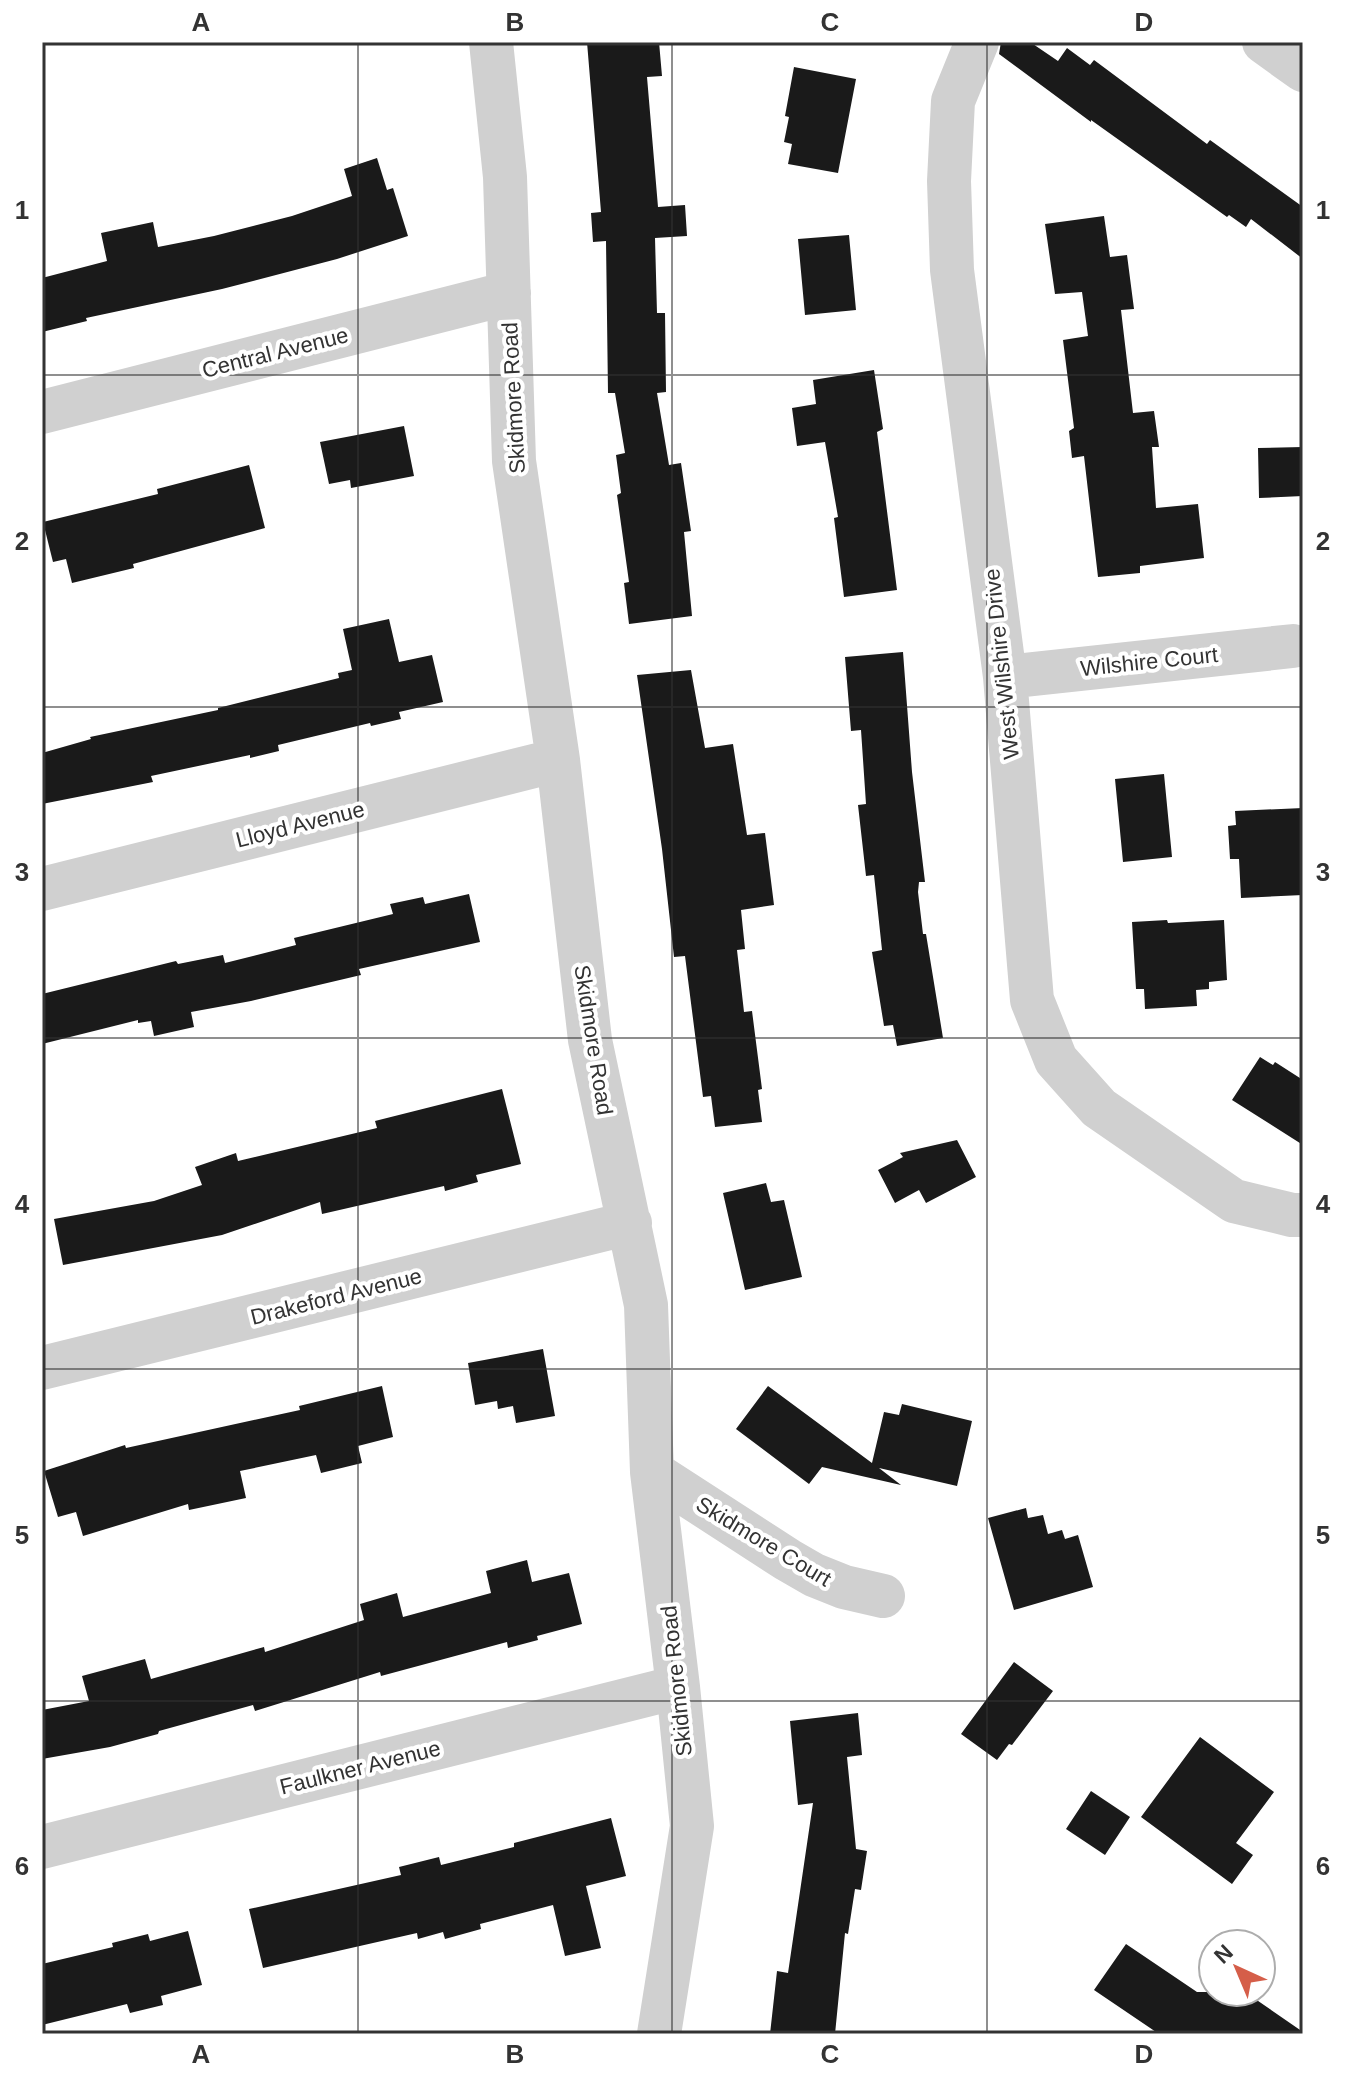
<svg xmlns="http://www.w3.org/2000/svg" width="1345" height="2076" font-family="Arial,sans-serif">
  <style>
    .building { fill: #1a1a1a }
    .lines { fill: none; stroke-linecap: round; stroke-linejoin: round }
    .minor { stroke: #d0d0d0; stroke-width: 44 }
    .grid { fill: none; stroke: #333; stroke-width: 2; stroke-opacity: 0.55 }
    .labels { text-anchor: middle; stroke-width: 8; stroke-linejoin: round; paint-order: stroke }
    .street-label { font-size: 22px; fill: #333; stroke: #fff }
    .neatline { fill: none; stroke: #333; stroke-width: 3 }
    .grid-label { font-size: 26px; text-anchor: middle; font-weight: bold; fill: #333 }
  </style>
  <rect width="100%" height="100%" fill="#fff"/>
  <!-- building -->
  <path class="building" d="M 587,42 L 659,42 L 662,76 L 647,77 L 658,207 L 685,205 L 687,236 L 655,238 L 657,313 L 665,313 L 666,392 L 657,393 L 669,465 L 681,463 L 691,531 L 684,532 L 692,616 L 629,624 L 624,583 L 629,582 L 617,495 L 621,493 L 616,455 L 625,453 L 615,393 L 608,393 L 606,241 L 593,242 L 591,213 L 601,212 Z
    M 1001,42 L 1030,42 L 1058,61 L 1067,48 L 1090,65 L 1094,60 L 1207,144 L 1210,140 L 1303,207 L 1303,259 L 1251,219 L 1246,227 L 1229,215 L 1227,217 L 1091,120 L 1091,122 L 999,54 Z
    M 794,67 L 856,79 L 838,173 L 788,164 L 792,144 L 784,142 L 789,117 L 785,116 Z
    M 377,158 L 387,190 L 393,188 L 408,236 L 337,259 L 222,289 L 86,318 L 87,321 L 42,332 L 42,278 L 107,261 L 101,233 L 153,222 L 158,247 L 214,236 L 292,216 L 352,196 L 344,169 Z
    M 1104,216 L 1110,257 L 1127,255 L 1134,309 L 1121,310 L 1133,413 L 1154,411 L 1159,447 L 1152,447 L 1156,508 L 1198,504 L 1204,558 L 1140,566 L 1140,573 L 1098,577 L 1084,456 L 1072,458 L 1069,431 L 1074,428 L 1063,340 L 1088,336 L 1082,292 L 1055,294 L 1045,224 Z
    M 849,235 L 856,310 L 805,315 L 798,239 Z
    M 874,370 L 883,429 L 877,432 L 897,590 L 844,597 L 834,518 L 838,517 L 825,442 L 797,446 L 792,408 L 816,404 L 813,380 Z
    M 404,426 L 414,476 L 351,488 L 350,480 L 329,484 L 320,442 Z
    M 1303,447 L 1303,496 L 1259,498 L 1258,448 Z
    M 249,465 L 265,528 L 133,564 L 134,568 L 72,583 L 66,559 L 53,562 L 43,522 L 158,494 L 157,489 Z
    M 389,619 L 399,662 L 432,655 L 443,702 L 399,712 L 401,719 L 371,726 L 370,723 L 278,745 L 279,751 L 250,758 L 250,755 L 151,776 L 153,782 L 42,804 L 42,753 L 91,739 L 90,737 L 218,710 L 218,708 L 339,678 L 338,673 L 352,670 L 343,629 Z
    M 903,652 L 912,772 L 925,882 L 919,882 L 918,892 L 923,934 L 926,934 L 943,1038 L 897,1046 L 893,1025 L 884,1026 L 872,952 L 882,950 L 874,875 L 866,876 L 858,805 L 866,804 L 861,730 L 851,731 L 845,657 Z
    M 691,670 L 705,748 L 733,744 L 747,835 L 765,833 L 774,905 L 741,910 L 745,949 L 737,950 L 744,1012 L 752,1011 L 762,1089 L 758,1090 L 762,1122 L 715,1127 L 711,1096 L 703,1097 L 685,956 L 674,957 L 662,849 L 637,675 Z
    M 1164,774 L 1172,857 L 1123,862 L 1115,779 Z
    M 1303,808 L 1303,895 L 1241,898 L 1239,859 L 1230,859 L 1228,826 L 1236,825 L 1235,811 Z
    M 469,894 L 480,942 L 359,969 L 361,975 L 251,1001 L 191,1012 L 194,1027 L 154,1036 L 151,1021 L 138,1023 L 138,1020 L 42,1044 L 42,994 L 176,961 L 178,964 L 223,955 L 225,963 L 296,945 L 294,938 L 393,914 L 390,904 L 423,897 L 425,904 Z
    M 1167,920 L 1168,923 L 1224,920 L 1227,980 L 1209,982 L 1209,989 L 1196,990 L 1197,1006 L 1145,1009 L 1144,989 L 1136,989 L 1132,922 Z
    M 1260,1057 L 1273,1065 L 1275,1062 L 1303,1080 L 1303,1145 L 1232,1100 Z
    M 502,1089 L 521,1164 L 476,1175 L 478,1182 L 445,1191 L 444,1186 L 322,1214 L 320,1202 L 222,1235 L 63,1265 L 54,1219 L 154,1201 L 202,1185 L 195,1167 L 236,1153 L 238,1161 L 377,1128 L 375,1121 Z
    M 957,1140 L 976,1177 L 926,1203 L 919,1190 L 895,1203 L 878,1170 L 903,1157 L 900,1153 Z
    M 766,1183 L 771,1202 L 784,1200 L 802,1277 L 745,1290 L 723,1193 Z
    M 543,1349 L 555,1416 L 516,1423 L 513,1406 L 498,1409 L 497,1401 L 475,1405 L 468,1363 Z
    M 382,1386 L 393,1437 L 358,1446 L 362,1463 L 321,1473 L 316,1455 L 240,1471 L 246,1498 L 189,1510 L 188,1504 L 83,1536 L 76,1512 L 58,1517 L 44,1471 L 125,1445 L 126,1448 L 300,1410 L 299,1406 Z
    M 768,1386 L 872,1463 L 884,1412 L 899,1415 L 902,1404 L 972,1421 L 957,1486 L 879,1468 L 901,1485 L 822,1467 L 809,1484 L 736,1429 Z
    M 1026,1508 L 1028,1518 L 1043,1515 L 1048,1534 L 1062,1530 L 1065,1539 L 1078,1535 L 1093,1587 L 1014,1610 L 988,1518 Z
    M 527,1560 L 532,1582 L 569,1573 L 582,1624 L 537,1636 L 538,1640 L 508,1648 L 507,1642 L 381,1676 L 380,1672 L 255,1711 L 253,1705 L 159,1731 L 158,1734 L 110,1747 L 42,1759 L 42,1710 L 89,1701 L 82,1676 L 145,1659 L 151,1679 L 264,1647 L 265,1652 L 364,1620 L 360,1604 L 397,1593 L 403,1617 L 491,1593 L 486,1571 Z
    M 1014,1662 L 1053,1691 L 1012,1745 L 1009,1744 L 997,1760 L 961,1734 Z
    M 858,1713 L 862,1755 L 847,1757 L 856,1849 L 867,1851 L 861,1890 L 855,1889 L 848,1934 L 845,1933 L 835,2034 L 770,2034 L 777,1971 L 788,1973 L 813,1803 L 798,1805 L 790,1721 Z
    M 1200,1737 L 1274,1792 L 1236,1843 L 1253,1855 L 1232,1884 L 1141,1817 Z
    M 1091,1791 L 1130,1817 L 1105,1855 L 1066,1829 Z
    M 611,1818 L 626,1876 L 586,1886 L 601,1948 L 565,1956 L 553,1905 L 480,1924 L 481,1929 L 445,1939 L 443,1932 L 418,1939 L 417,1933 L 263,1968 L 249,1909 L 401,1875 L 399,1867 L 439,1857 L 441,1865 L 514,1847 L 514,1843 Z
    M 188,1931 L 202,1985 L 161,1996 L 163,2005 L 130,2013 L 127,2004 L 42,2025 L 42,1964 L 113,1947 L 112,1943 L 148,1934 L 150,1941 Z
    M 1126,1944 L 1197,1992 L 1245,1992 L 1303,2032 L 1303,2034 L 1159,2034 L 1094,1990 Z"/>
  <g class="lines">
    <!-- minor -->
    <path class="minor" d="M 491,42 L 505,177 L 514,461 L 558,760 L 590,1040 L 646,1305 L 652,1472 L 678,1687 L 692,1826 L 659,2034
      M 977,42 L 953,101 L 949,181 L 952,270 L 1005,677 L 1032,1000 L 1056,1060 L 1099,1108 L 1234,1201 L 1292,1215 L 1303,1215
      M 1264,42 L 1303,70
      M 42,412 L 509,293
      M 1005,677 L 1293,646
      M 42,889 L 558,760
      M 42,1368 L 630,1223
      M 652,1472 L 788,1560 L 814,1575 L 844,1587 L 883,1596
      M 42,1847 L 678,1687"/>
  </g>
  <!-- grid -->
  <path class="grid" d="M 358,42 L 358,2034M 672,42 L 672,2034M 987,42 L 987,2034M 42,375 L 1303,375M 42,707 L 1303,707M 42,1038 L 1303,1038M 42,1369 L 1303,1369M 42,1701 L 1303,1701"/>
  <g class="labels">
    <!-- street labels -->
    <g class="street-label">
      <text transform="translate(275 352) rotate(-14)" y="8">Central Avenue</text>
      <text transform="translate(513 398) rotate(-93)" y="8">Skidmore Road</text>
      <text transform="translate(1149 661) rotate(-6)" y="8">Wilshire Court</text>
      <text transform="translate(1001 664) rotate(-96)" y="8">West Wilshire Drive</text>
      <text transform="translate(300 824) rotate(-14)" y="8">Lloyd Avenue</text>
      <text transform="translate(594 1040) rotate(81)" y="8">Skidmore Road</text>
      <text transform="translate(336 1296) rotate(-14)" y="8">Drakeford Avenue</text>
      <text transform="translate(764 1541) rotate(31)" y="8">Skidmore Court</text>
      <text transform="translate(676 1681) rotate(-96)" y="8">Skidmore Road</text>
      <text transform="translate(360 1767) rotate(-14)" y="8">Faulkner Avenue</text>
    </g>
  </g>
  <!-- border -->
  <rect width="1345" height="2076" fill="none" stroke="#ffffff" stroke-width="88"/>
  <!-- north arrow -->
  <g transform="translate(1237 1968) rotate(316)"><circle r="38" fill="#ffffff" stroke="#adadad" stroke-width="2"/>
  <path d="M0-6L14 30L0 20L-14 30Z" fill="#d55e49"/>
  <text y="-12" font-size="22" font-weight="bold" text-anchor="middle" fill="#333333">N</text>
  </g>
  <rect x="44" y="44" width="1257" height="1988" class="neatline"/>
  <g class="grid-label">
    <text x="201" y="31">A</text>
    <text x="515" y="31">B</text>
    <text x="830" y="31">C</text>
    <text x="1144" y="31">D</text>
    <text x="22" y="219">1</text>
    <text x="1323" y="219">1</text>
    <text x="22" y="550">2</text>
    <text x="1323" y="550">2</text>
    <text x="22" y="881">3</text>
    <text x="1323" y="881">3</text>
    <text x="22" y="1213">4</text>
    <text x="1323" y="1213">4</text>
    <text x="22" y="1544">5</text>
    <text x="1323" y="1544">5</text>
    <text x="22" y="1875">6</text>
    <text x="1323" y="1875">6</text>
    <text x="201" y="2063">A</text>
    <text x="515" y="2063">B</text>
    <text x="830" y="2063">C</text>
    <text x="1144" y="2063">D</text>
  </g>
</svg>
